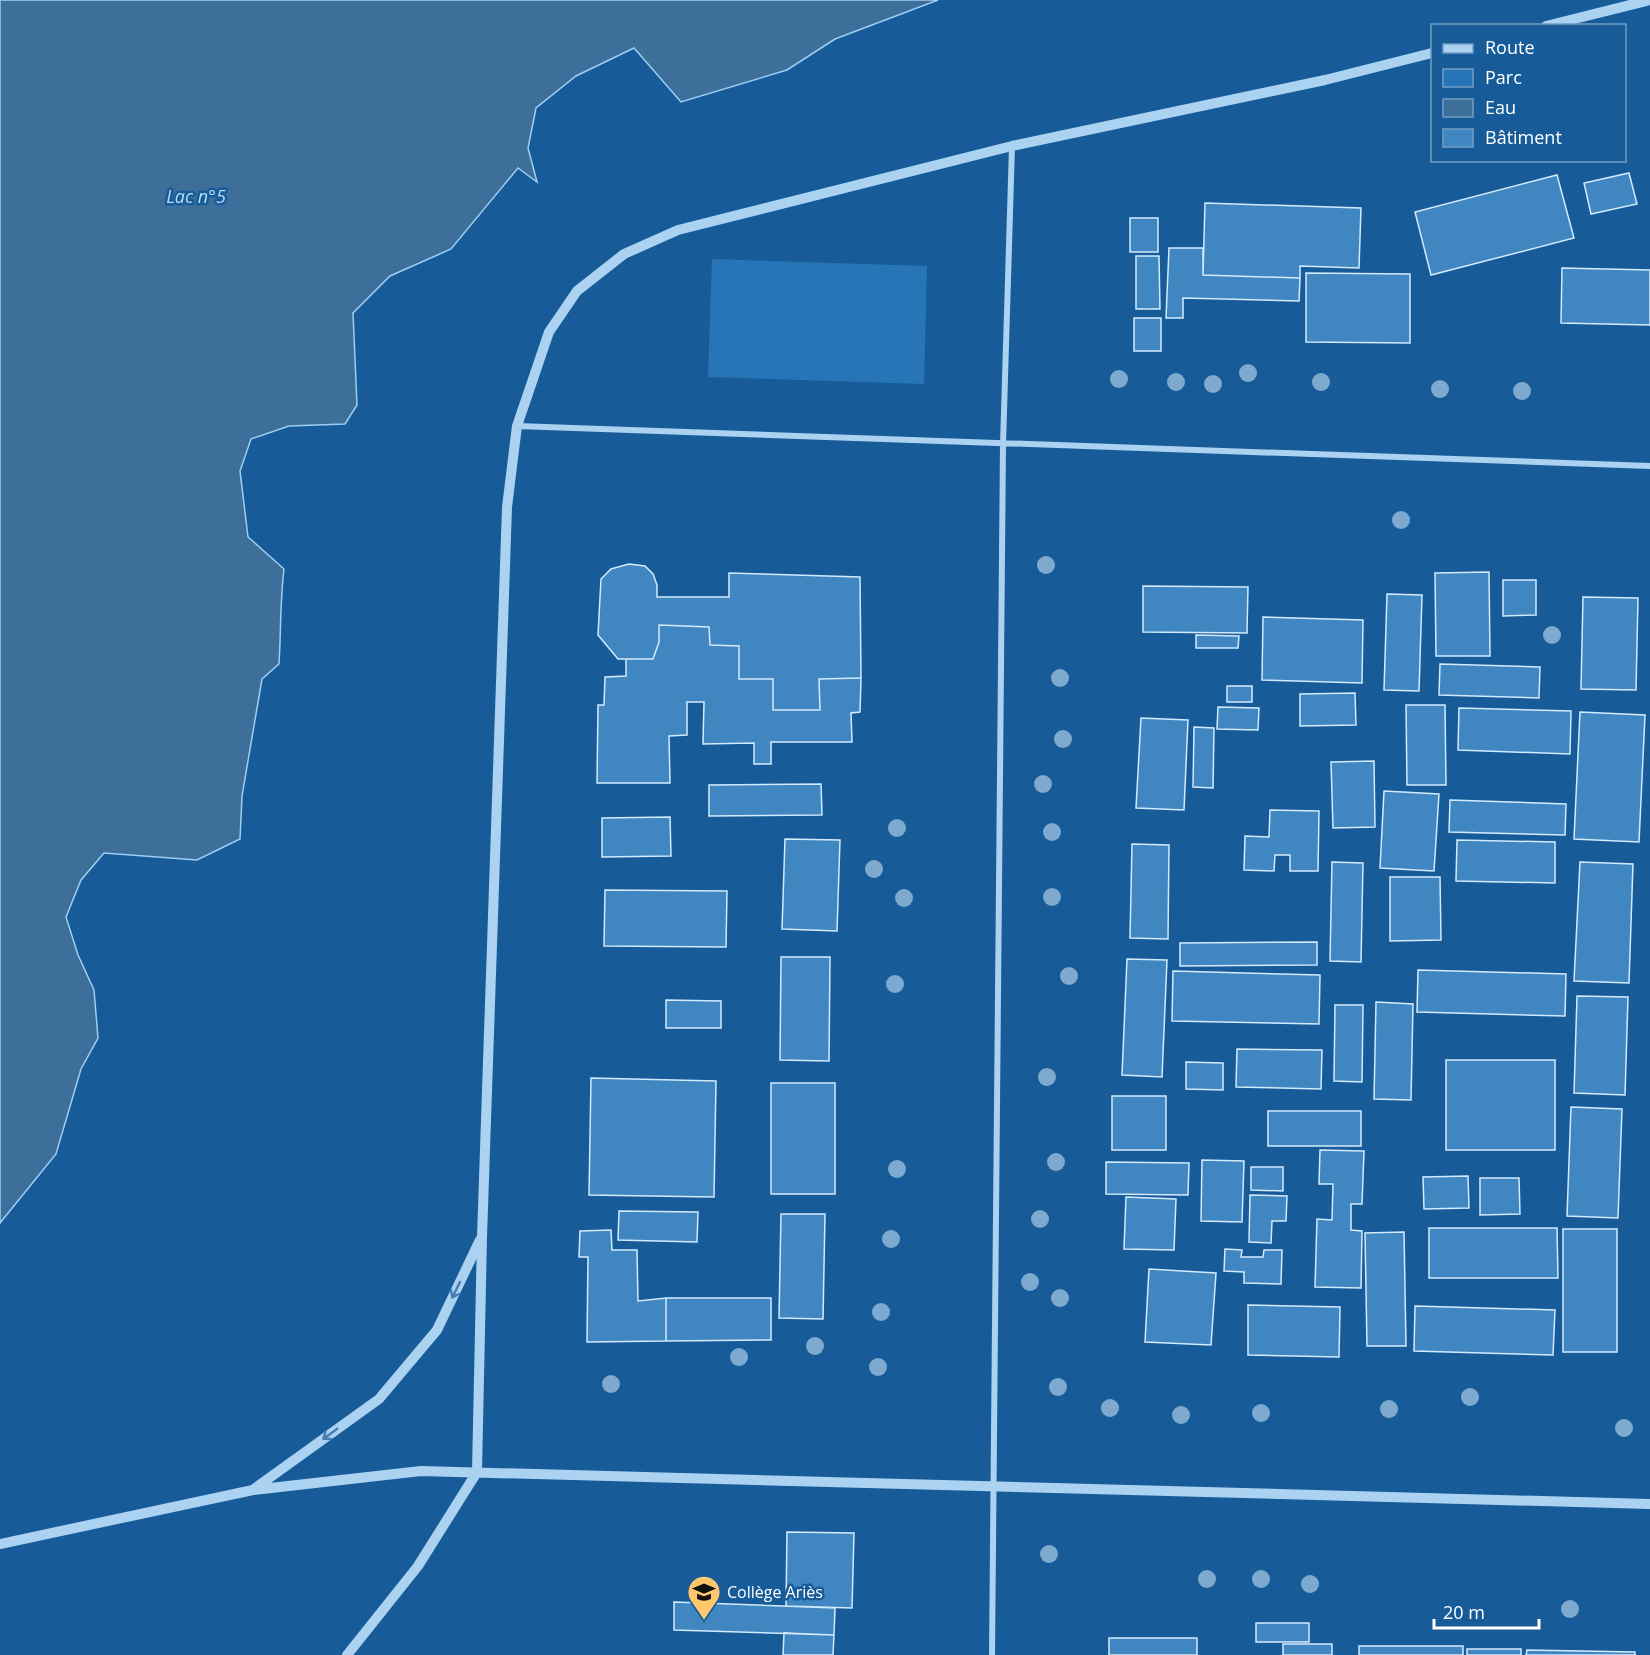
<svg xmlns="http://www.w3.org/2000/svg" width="1650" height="1655" font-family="'Open Sans',sans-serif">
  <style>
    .green { fill: #2775b6 }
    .water { fill: #3e6f9a; stroke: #9ecef4; stroke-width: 1.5 }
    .building { fill: #4086c1; stroke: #d3eafc; stroke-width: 1.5 }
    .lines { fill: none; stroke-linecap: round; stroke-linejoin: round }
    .minor { stroke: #acd2f2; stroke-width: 6 }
    .tertiary { stroke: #acd2f2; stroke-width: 10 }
    .tree { fill: #7eaacf }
    .oneway { stroke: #447fb4 }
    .labels { text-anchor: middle; stroke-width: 5; stroke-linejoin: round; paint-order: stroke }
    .poi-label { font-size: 16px; fill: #fff; stroke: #175c99; text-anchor: start }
    .water-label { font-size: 18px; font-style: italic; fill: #b8dcf8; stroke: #175c99 }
  </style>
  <rect width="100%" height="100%" fill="#175c99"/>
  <!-- green -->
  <path class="green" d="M 712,259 L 927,266 L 924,384 L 708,377 Z"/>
  <!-- water -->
  <path class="water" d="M 0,0 L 938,0 L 835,39 L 787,70 L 681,102 L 634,48 L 576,76 L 536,108 L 528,148 L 537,182 L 518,168 L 451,249 L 390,276 L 353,313 L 357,405 L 345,424 L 289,426 L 251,439 L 240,471 L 248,537 L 284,569 C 280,601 281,632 279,664 L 262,679 L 242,796 L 240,839 L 197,860 L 104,853 L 81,880 L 66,917 L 78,955 L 94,990 L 98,1038 L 81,1069 L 56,1154 L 0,1223 Z"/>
  <!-- building -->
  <path class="building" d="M 1629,173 L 1637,204 L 1591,214 L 1584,183 Z
    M 1557,175 L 1574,238 L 1431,275 L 1415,212 Z
    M 1205,203 L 1361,208 L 1359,268 L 1300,266 L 1300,278 L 1203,275 Z
    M 1130,218 L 1158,218 L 1158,252 L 1130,252 Z
    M 1169,248 L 1203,248 L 1203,275 L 1300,278 L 1299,301 L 1183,298 L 1183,318 L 1166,318 Z
    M 1136,256 L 1159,256 L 1160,309 L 1136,309 Z
    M 1562,268 L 1650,270 L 1650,325 L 1561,323 Z
    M 1306,273 L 1410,274 L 1410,343 L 1306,342 Z
    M 1134,318 L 1161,318 L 1161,351 L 1134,351 Z
    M 629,564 L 645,566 L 653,574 L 657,585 L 657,597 L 729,597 L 729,573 L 860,577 L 861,678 L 819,679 L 820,710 L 773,710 L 773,679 L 739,679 L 739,646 L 710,645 L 709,627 L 659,625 L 659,642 L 653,659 L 618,659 L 598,635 L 601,579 L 611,569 Z
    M 1489,572 L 1490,656 L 1436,656 L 1435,573 Z
    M 1503,580 L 1536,580 L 1536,615 L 1503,616 Z
    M 1143,586 L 1248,587 L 1247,633 L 1143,632 Z
    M 1387,594 L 1422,595 L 1419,691 L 1384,690 Z
    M 1583,597 L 1638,598 L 1636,690 L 1581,689 Z
    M 1263,617 L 1363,620 L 1362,683 L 1262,680 Z
    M 659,625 L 709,627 L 710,645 L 739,646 L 739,679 L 773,679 L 773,710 L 820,710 L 819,679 L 861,678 L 860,712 L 851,713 L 852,742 L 771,742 L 771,764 L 754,764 L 754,743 L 703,744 L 704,702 L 687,702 L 687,735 L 669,736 L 670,783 L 597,783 L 598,705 L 604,705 L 605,677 L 626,676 L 626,659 L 653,659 L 659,642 Z
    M 1196,635 L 1239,636 L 1238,648 L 1196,648 Z
    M 1440,664 L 1540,667 L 1539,698 L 1439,695 Z
    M 1227,686 L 1252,686 L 1252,702 L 1227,702 Z
    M 1355,693 L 1356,725 L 1300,726 L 1300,694 Z
    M 1406,705 L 1445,705 L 1446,785 L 1407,785 Z
    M 1218,707 L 1259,708 L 1258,730 L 1217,729 Z
    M 1459,708 L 1571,711 L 1570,754 L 1458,750 Z
    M 1580,712 L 1645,715 L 1639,842 L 1574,839 Z
    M 1141,718 L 1188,720 L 1184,810 L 1136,808 Z
    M 1194,727 L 1214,728 L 1213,788 L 1193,787 Z
    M 1374,761 L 1375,827 L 1333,828 L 1331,762 Z
    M 821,784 L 822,815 L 709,816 L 709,785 Z
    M 1384,791 L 1439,794 L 1434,871 L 1380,868 Z
    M 1450,800 L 1566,804 L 1565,835 L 1449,832 Z
    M 1270,810 L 1319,811 L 1318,871 L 1290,871 L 1290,855 L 1275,855 L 1274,871 L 1244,870 L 1245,836 L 1269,837 Z
    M 670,817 L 671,856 L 602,857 L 602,818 Z
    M 785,839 L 840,840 L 837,931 L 782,929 Z
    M 1457,840 L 1555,842 L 1555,883 L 1456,881 Z
    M 1132,844 L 1169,845 L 1168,939 L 1130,938 Z
    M 1332,862 L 1363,863 L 1361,962 L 1330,961 Z
    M 1580,862 L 1633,864 L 1629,983 L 1574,981 Z
    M 1390,877 L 1440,877 L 1441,940 L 1390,941 Z
    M 605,890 L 727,891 L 726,947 L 604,946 Z
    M 1317,942 L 1317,965 L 1180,966 L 1180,943 Z
    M 781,957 L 830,957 L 829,1061 L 780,1060 Z
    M 1127,959 L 1167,960 L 1162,1077 L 1122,1075 Z
    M 1418,970 L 1566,974 L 1565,1016 L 1417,1012 Z
    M 1173,971 L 1320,975 L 1319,1024 L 1172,1021 Z
    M 1577,996 L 1628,997 L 1625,1095 L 1574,1093 Z
    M 666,1000 L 721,1001 L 721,1028 L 666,1028 Z
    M 1376,1002 L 1413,1004 L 1411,1100 L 1374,1099 Z
    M 1335,1005 L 1363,1005 L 1362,1082 L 1334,1081 Z
    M 1237,1049 L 1322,1050 L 1321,1089 L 1236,1087 Z
    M 1446,1060 L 1555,1060 L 1555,1150 L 1446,1150 Z
    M 1186,1062 L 1223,1063 L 1223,1090 L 1186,1089 Z
    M 591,1078 L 716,1081 L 714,1197 L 589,1195 Z
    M 771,1083 L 835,1083 L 835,1194 L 771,1194 Z
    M 1112,1096 L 1166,1096 L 1166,1150 L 1112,1150 Z
    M 1571,1107 L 1622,1109 L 1618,1218 L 1567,1216 Z
    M 1268,1111 L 1361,1111 L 1361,1146 L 1268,1146 Z
    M 1320,1150 L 1364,1151 L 1362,1204 L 1351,1204 L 1351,1230 L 1362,1231 L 1361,1288 L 1315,1287 L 1317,1219 L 1332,1220 L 1333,1184 L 1319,1184 Z
    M 1202,1160 L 1244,1161 L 1242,1222 L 1201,1221 Z
    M 1106,1162 L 1189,1163 L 1188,1195 L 1106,1194 Z
    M 1251,1167 L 1283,1167 L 1283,1191 L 1251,1190 Z
    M 1468,1176 L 1469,1208 L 1424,1209 L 1423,1177 Z
    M 1480,1178 L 1519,1178 L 1520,1214 L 1480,1215 Z
    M 1250,1195 L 1287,1196 L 1286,1221 L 1272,1221 L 1271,1243 L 1249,1242 Z
    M 1126,1197 L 1176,1199 L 1174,1250 L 1124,1249 Z
    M 619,1211 L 698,1212 L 697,1242 L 618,1240 Z
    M 781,1214 L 825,1214 L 823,1319 L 779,1318 Z
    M 1429,1228 L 1557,1228 L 1558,1278 L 1429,1278 Z
    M 1563,1229 L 1617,1229 L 1617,1352 L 1563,1352 Z
    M 611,1230 L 612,1250 L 637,1250 L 638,1301 L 666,1298 L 666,1341 L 587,1342 L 588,1257 L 579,1257 L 580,1231 Z
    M 1404,1232 L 1406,1346 L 1367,1346 L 1365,1233 Z
    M 1225,1249 L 1242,1250 L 1241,1257 L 1263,1257 L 1264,1250 L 1282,1250 L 1281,1284 L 1244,1283 L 1244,1272 L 1224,1271 Z
    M 1149,1269 L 1216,1273 L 1211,1345 L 1145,1342 Z
    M 666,1298 L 771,1298 L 771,1340 L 666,1341 Z
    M 1248,1305 L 1340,1307 L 1339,1357 L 1248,1355 Z
    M 1415,1306 L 1555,1310 L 1553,1355 L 1414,1351 Z
    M 787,1532 L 854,1533 L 852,1608 L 786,1606 Z
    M 674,1602 L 835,1608 L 834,1635 L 674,1630 Z
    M 1256,1623 L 1309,1623 L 1309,1642 L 1256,1642 Z
    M 784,1633 L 834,1635 L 833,1655 L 783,1655 Z
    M 1109,1638 L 1197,1638 L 1197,1655 L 1109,1655 Z
    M 1283,1644 L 1332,1644 L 1332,1655 L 1283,1655 Z
    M 1359,1646 L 1463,1646 L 1463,1655 L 1359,1655 Z
    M 1467,1649 L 1521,1649 L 1521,1655 L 1467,1655 Z
    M 1527,1650 L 1635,1652 L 1635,1655 L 1526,1655 Z"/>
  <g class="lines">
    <!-- minor -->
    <path class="minor" d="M 517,426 L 1650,466
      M 992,1655 L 1003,445 L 1012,146"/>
    <!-- tertiary -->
    <path class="tertiary" d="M 1546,26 L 1650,0
      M 254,1489 L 379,1399 L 437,1330 L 480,1240
      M 0,1544 L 253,1490 L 421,1471 L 1650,1504
      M 347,1655 L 418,1566 L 477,1472 L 482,1237 L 507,507 L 517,426 L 549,332 L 577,291 L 624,254 L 678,230 L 1012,146 L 1325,80 L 1432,53"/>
  </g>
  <!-- trees -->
  <g class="tree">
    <circle cx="1248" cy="373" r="9"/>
    <circle cx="1119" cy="379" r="9"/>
    <circle cx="1176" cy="382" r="9"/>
    <circle cx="1321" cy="382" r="9"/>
    <circle cx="1213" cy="384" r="9"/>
    <circle cx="1440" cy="389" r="9"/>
    <circle cx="1522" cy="391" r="9"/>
    <circle cx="1401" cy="520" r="9"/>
    <circle cx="1046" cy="565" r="9"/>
    <circle cx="1552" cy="635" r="9"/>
    <circle cx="1060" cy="678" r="9"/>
    <circle cx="1063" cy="739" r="9"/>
    <circle cx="1043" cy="784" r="9"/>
    <circle cx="897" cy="828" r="9"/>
    <circle cx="1052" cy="832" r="9"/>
    <circle cx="874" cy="869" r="9"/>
    <circle cx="1052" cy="897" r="9"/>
    <circle cx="904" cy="898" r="9"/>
    <circle cx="1069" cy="976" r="9"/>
    <circle cx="895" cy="984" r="9"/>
    <circle cx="1047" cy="1077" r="9"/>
    <circle cx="1056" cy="1162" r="9"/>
    <circle cx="897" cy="1169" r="9"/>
    <circle cx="1040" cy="1219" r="9"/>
    <circle cx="891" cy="1239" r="9"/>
    <circle cx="1030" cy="1282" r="9"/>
    <circle cx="1060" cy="1298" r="9"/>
    <circle cx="881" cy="1312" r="9"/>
    <circle cx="815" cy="1346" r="9"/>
    <circle cx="739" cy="1357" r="9"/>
    <circle cx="878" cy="1367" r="9"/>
    <circle cx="611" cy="1384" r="9"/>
    <circle cx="1058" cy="1387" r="9"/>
    <circle cx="1470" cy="1397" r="9"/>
    <circle cx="1110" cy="1408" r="9"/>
    <circle cx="1389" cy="1409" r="9"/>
    <circle cx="1261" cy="1413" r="9"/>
    <circle cx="1181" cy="1415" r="9"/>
    <circle cx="1624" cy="1428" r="9"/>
    <circle cx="1049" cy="1554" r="9"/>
    <circle cx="1207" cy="1579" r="9"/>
    <circle cx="1261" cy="1579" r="9"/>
    <circle cx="1310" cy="1584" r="9"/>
    <circle cx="1570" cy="1609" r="9"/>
  </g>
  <!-- one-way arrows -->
  <defs><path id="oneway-shaft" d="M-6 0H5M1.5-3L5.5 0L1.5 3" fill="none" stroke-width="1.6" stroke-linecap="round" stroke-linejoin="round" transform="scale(1.5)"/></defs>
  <g class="oneway">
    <use href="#oneway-shaft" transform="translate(456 1290) rotate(116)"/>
    <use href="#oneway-shaft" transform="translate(330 1434) rotate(144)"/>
  </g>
  <!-- icons -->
  <defs>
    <g id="school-pin" transform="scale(1.725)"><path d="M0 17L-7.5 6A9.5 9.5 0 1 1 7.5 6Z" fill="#ffc76c" stroke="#175c99"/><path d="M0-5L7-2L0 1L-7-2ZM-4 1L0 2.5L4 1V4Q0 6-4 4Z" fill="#111"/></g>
  </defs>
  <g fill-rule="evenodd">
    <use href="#school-pin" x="704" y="1592"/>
  </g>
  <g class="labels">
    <!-- poi labels -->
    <g class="poi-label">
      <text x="727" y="1598">Collège Ariès</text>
    </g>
    <!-- water labels -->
    <g class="water-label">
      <text x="196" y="203">Lac n°5</text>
    </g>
  </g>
  <!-- legend -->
  <rect x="1431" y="24" width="195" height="138" fill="#175c99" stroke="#749dc2" stroke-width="1.5"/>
  <rect x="1443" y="44" width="30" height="9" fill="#acd2f2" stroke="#749dc2" stroke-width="1.5"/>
  <text x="1485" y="54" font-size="18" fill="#ffffff">Route</text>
  <rect x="1443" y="69" width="30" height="18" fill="#2775b6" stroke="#749dc2" stroke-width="1.5"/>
  <text x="1485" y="84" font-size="18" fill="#ffffff">Parc</text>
  <rect x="1443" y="99" width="30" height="18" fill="#3e6f9a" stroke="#749dc2" stroke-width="1.5"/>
  <text x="1485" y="114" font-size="18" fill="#ffffff">Eau</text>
  <rect x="1443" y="129" width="30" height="18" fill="#4086c1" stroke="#749dc2" stroke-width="1.5"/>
  <text x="1485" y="144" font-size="18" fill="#ffffff">Bâtiment</text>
  <!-- scale -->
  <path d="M1434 1619v9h105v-9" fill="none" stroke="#ffffff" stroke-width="3"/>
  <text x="1443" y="1619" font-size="18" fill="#ffffff" stroke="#175c99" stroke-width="4.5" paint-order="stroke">20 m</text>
</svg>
